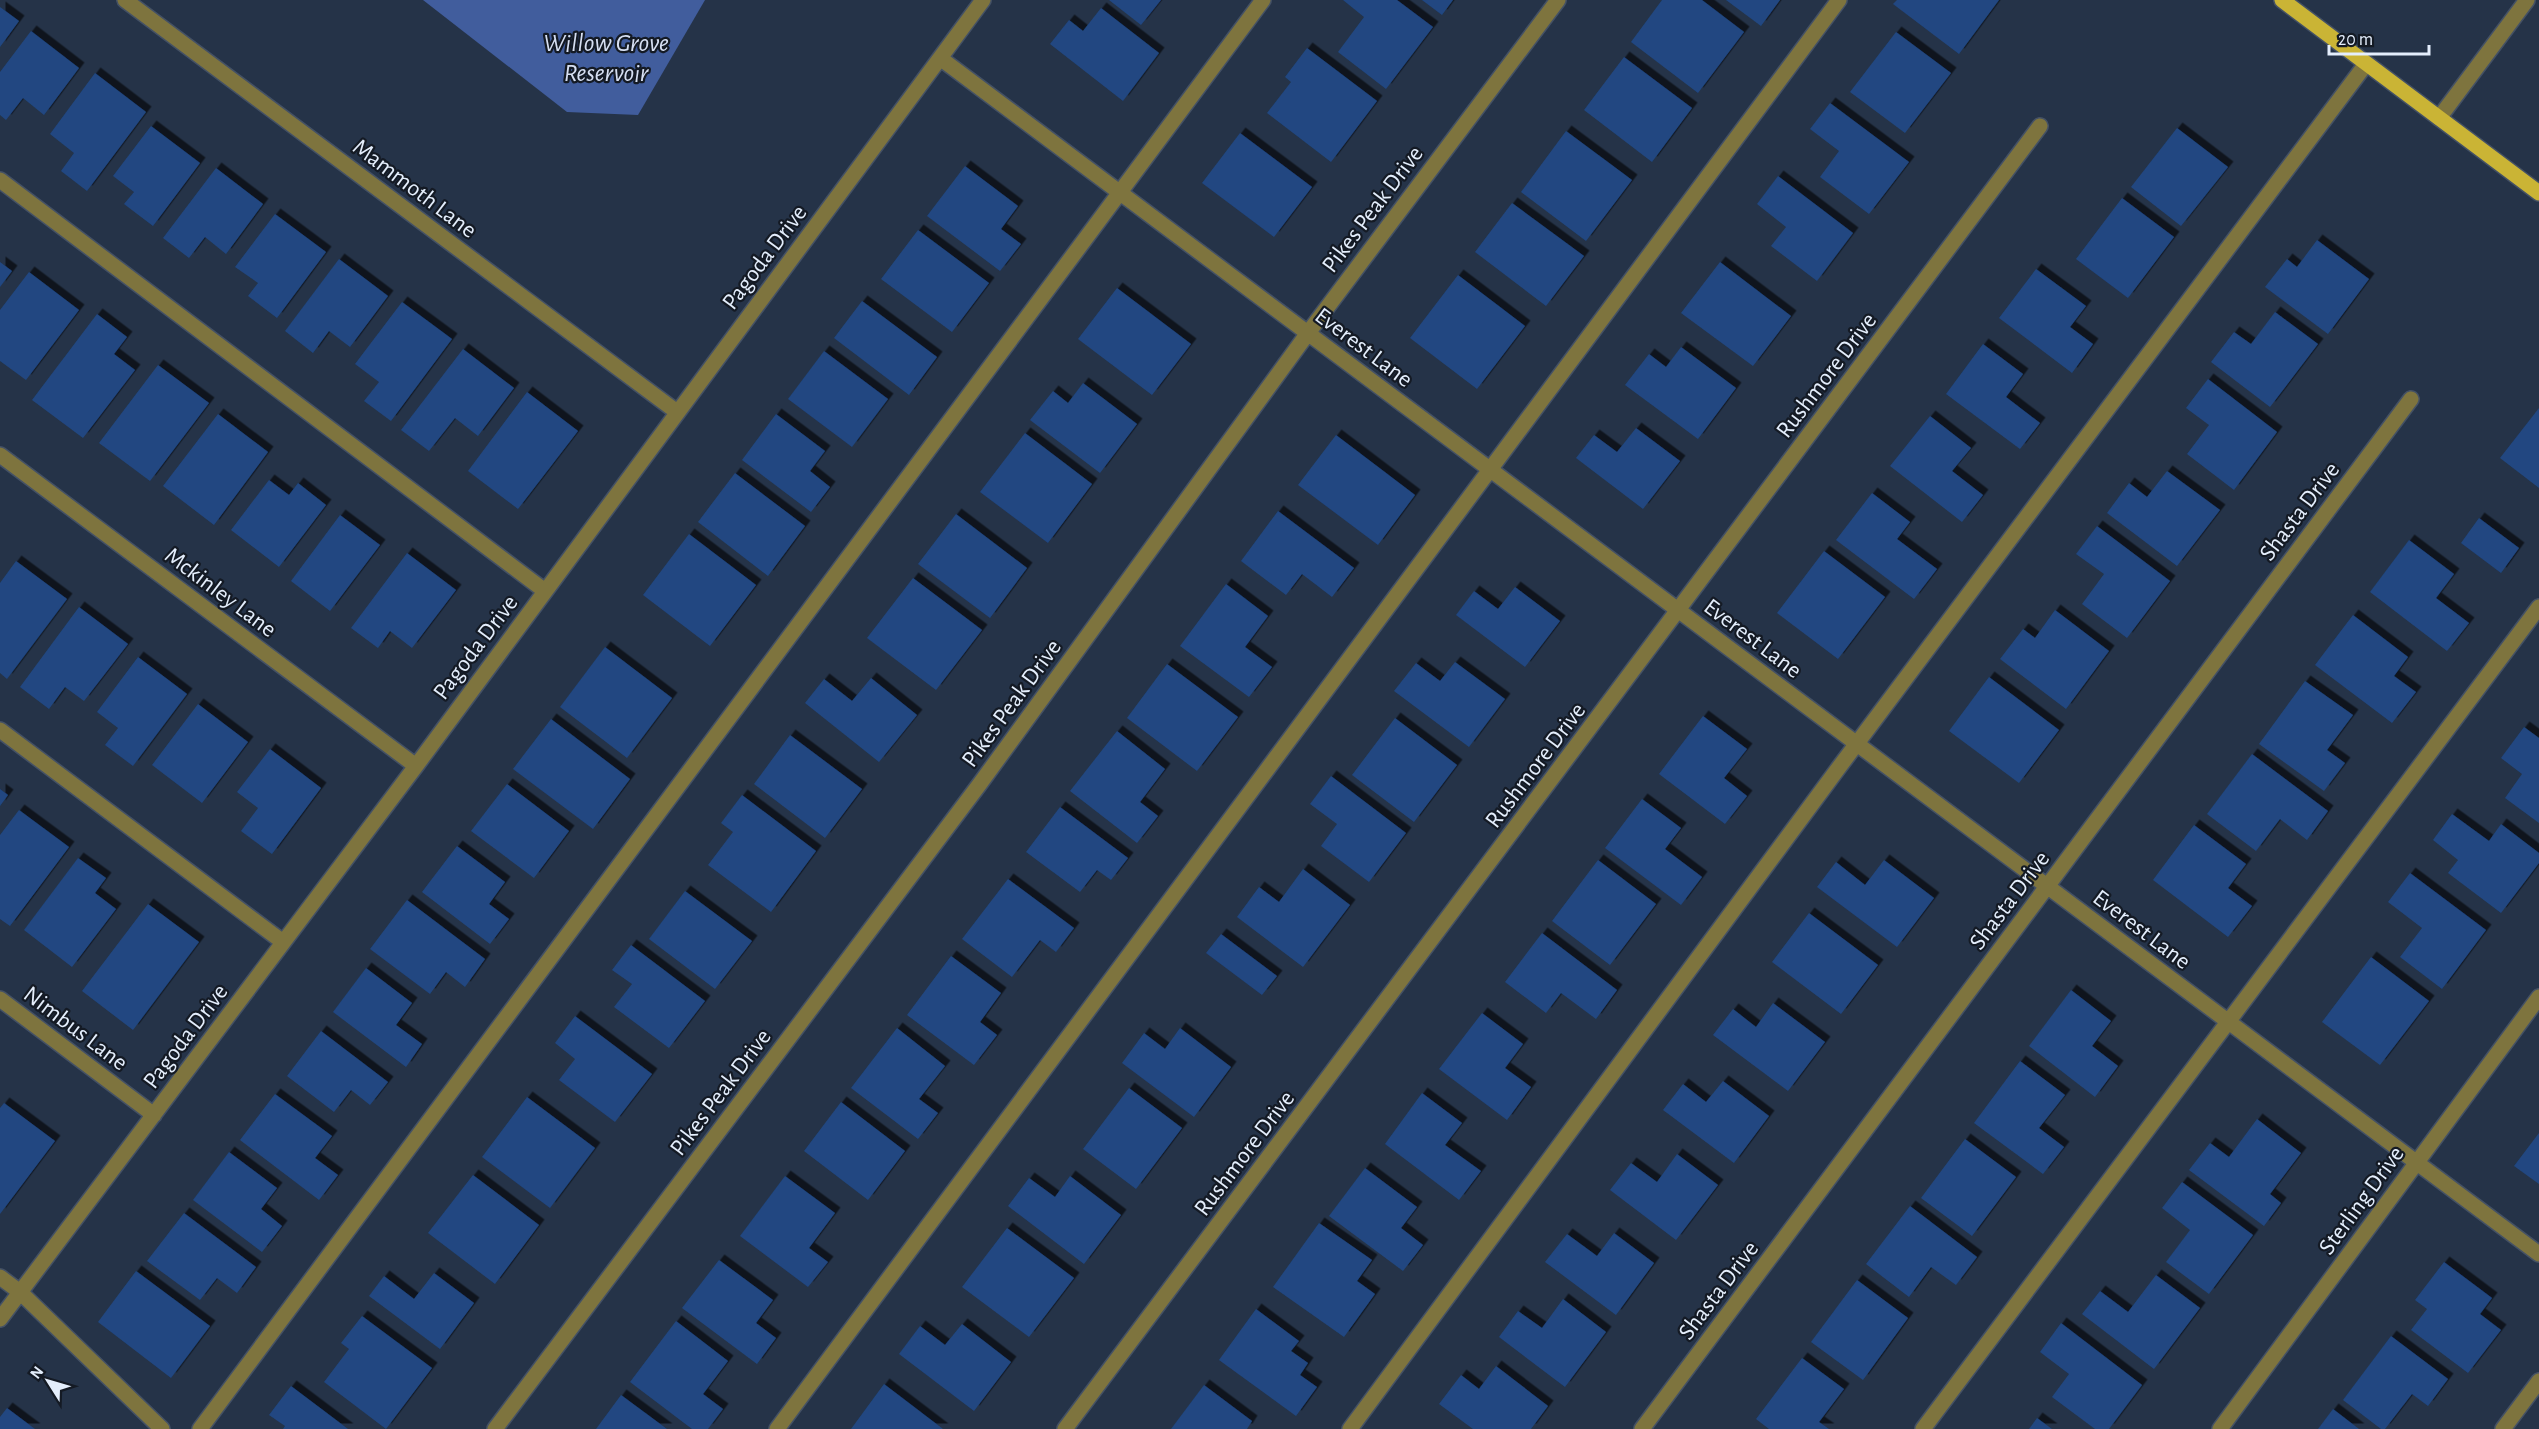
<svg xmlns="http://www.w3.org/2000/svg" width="2539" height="1429" font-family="'Alegreya Sans',sans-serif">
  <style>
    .water { fill: #415d9d }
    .building { fill: #204781; filter: url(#shadow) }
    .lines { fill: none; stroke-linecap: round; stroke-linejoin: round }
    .minor-casing { stroke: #445165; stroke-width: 18 }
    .major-casing { stroke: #445165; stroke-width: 18 }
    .minor { stroke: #7e743e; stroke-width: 15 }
    .major { stroke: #cab435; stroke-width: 15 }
    .labels { text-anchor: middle; stroke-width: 4.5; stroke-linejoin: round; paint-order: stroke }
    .street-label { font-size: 24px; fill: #e4eefc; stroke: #141a24 }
    .water-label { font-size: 26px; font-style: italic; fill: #d6dff2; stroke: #141a24 }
  </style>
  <defs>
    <filter id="shadow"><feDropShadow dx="5.5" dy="-5.5" stdDeviation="0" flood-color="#0009"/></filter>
  </defs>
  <rect width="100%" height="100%" fill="#253348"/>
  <!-- water -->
  <path class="water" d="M 423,0 L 705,0 L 638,115 L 567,112 Z"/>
  <!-- building -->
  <path class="building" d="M 1109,0 L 1161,0 L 1141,25 Z
    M 1343,0 L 1397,0 L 1433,27 L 1386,89 L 1338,52 L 1364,17 Z
    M 1422,0 L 1453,0 L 1442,15 Z
    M 1662,0 L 1702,0 L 1744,32 L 1698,93 L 1631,42 Z
    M 1726,0 L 1780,0 L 1761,26 Z
    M 1897,0 L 1999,0 L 1959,54 L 1893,4 Z
    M 0,7 L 19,21 L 0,47 Z
    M 1101,8 L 1159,53 L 1123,101 L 1050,44 L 1069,20 L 1083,31 Z
    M 31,31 L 79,68 L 44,115 L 23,98 L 6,120 L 0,115 L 0,72 Z
    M 1896,32 L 1951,73 L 1905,133 L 1850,92 Z
    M 1307,48 L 1377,101 L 1331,162 L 1267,113 L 1291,82 L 1285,77 Z
    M 1624,57 L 1692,108 L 1652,162 L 1584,110 Z
    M 95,73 L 146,112 L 87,191 L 61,171 L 74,153 L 50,134 Z
    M 1830,103 L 1909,162 L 1869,214 L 1820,177 L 1839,151 L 1810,129 Z
    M 151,126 L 200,163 L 153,226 L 124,204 L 134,192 L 113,176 Z
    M 2177,128 L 2228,167 L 2181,226 L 2131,187 Z
    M 1566,131 L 1632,180 L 1586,241 L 1521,192 Z
    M 1240,133 L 1312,187 L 1274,237 L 1202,183 Z
    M 965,166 L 1018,206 L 1001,229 L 1021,244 L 1000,271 L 927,216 Z
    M 216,168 L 263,204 L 226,254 L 205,237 L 189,258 L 163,238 Z
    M 1778,176 L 1853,233 L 1817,281 L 1771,246 L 1786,227 L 1757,204 Z
    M 2122,198 L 2174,237 L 2128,298 L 2076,259 Z
    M 1512,203 L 1584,256 L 1546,306 L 1475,252 Z
    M 275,214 L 326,252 L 277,318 L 248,296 L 258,283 L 235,267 Z
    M 918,230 L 989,283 L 952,332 L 881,279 Z
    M 2317,240 L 2369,279 L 2328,334 L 2265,287 L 2287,259 L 2297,267 Z
    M 339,259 L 388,296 L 350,347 L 329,331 L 313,353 L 285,331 Z
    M 0,262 L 12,271 L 0,287 Z
    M 1720,262 L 1791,316 L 1753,366 L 1681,313 Z
    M 2036,269 L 2086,306 L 2070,327 L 2093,344 L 2072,373 L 1999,318 Z
    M 29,272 L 79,310 L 26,380 L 0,361 L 0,310 Z
    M 1458,275 L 1525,326 L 1477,389 L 1410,338 Z
    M 1117,288 L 1191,344 L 1152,395 L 1078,339 Z
    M 862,301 L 937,357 L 909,395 L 834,338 Z
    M 402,302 L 452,339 L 391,421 L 364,401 L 379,382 L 355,364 Z
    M 2275,312 L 2318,344 L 2270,407 L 2211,362 L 2234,332 L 2251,344 Z
    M 97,314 L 127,337 L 114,354 L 135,370 L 83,438 L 32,400 Z
    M 1983,344 L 2023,374 L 2006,397 L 2040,423 L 2020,449 L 1946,394 Z
    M 1681,347 L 1736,388 L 1698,439 L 1625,385 L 1649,354 L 1666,367 Z
    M 463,349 L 514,388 L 478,436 L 455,418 L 429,451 L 401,430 Z
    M 824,351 L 888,399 L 852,447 L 788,399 Z
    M 158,365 L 209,403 L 150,481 L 99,443 Z
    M 2208,379 L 2277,432 L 2234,490 L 2187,454 L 2209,425 L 2186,408 Z
    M 1083,383 L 1137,424 L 1100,473 L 1030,420 L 1053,391 L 1068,403 Z
    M 527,392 L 578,431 L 518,509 L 468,471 Z
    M 2539,408 L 2539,488 L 2500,458 Z
    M 218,414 L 268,452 L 214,525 L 163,486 Z
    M 776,414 L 825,451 L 810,471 L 830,487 L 811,512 L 742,460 Z
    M 1930,416 L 1971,448 L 1952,471 L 1983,495 L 1962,522 L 1890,466 Z
    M 1636,428 L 1680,461 L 1643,509 L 1576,458 L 1594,435 L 1617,452 Z
    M 1025,433 L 1092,484 L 1048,543 L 980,492 Z
    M 1336,435 L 1415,495 L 1378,545 L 1298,485 Z
    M 2167,471 L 2220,510 L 2177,566 L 2107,513 L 2129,483 L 2147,497 Z
    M 735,473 L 805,526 L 768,576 L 698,522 Z
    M 269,480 L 289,495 L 298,483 L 326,505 L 279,567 L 231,530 Z
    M 1872,493 L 1910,522 L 1897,539 L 1937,569 L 1914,599 L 1836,540 Z
    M 1278,511 L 1354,568 L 1332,597 L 1302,574 L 1286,595 L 1241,561 Z
    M 956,514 L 1027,568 L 990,618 L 918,564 Z
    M 340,515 L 380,545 L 330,611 L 291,581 Z
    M 2479,518 L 2519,548 L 2501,573 L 2461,543 Z
    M 2097,526 L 2170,581 L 2127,638 L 2082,604 L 2104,574 L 2076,554 Z
    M 689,534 L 756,585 L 710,646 L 643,595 Z
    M 2409,540 L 2454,574 L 2436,598 L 2469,623 L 2447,651 L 2370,592 Z
    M 1824,551 L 1885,597 L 1838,659 L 1777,613 Z
    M 407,553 L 456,590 L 412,648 L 390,631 L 378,648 L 351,628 Z
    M 16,561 L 67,599 L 7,679 L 0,673 L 0,583 Z
    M 913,578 L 982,630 L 936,690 L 867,638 Z
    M 1226,584 L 1268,616 L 1245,647 L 1272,667 L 1249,697 L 1180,646 Z
    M 1515,587 L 1560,621 L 1525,667 L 1456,615 L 1474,591 L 1498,609 Z
    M 79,607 L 128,644 L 84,701 L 65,687 L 49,709 L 20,687 Z
    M 2055,610 L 2109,651 L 2066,709 L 2000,659 L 2023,629 L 2035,638 Z
    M 2353,615 L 2408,657 L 2394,676 L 2416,692 L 2392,723 L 2315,665 Z
    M 605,647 L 672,698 L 627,758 L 560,707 Z
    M 138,657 L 187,694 L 133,766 L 105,745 L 118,728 L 97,712 Z
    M 1455,662 L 1505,699 L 1469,747 L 1394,691 L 1416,663 L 1440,681 Z
    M 1167,664 L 1238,717 L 1197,771 L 1127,718 Z
    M 1989,677 L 2059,730 L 2019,783 L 1949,731 Z
    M 871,678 L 917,715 L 879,762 L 805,703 L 824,679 L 852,701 Z
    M 2305,681 L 2353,715 L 2327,750 L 2345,763 L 2324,791 L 2259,744 Z
    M 198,704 L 248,742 L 202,803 L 152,765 Z
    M 1703,716 L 1747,749 L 1724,778 L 1747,796 L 1725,824 L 1659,774 Z
    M 1395,718 L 1457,765 L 1414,822 L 1352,775 Z
    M 551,719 L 630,779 L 593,829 L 513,769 Z
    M 2524,727 L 2539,738 L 2539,823 L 2505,798 L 2522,774 L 2501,758 Z
    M 1117,731 L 1165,769 L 1140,802 L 1158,816 L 1137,843 L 1070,791 Z
    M 790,735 L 862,789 L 825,838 L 754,784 Z
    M 270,749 L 321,788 L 272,854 L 241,831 L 258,808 L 237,792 Z
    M 2252,754 L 2328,811 L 2307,840 L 2280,819 L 2256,851 L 2207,814 Z
    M 1331,776 L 1406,833 L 1369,882 L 1321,846 L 1337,824 L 1310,804 Z
    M 507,784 L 569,831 L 534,878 L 471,831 Z
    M 0,789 L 8,795 L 0,806 Z
    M 742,795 L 816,851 L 771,912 L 708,865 L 733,832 L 721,823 Z
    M 1642,799 L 1681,828 L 1665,849 L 1702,877 L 1681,905 L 1605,848 Z
    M 1060,807 L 1128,858 L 1111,880 L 1097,870 L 1080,892 L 1026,852 Z
    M 19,810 L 69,847 L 10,926 L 0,919 L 0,835 Z
    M 2452,814 L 2489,841 L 2501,824 L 2539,853 L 2539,863 L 2501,913 L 2448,873 L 2458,860 L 2433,840 Z
    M 2194,825 L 2246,864 L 2228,888 L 2252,906 L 2228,937 L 2153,880 Z
    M 457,846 L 505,882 L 489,904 L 509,919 L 490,944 L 422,892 Z
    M 78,858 L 106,878 L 95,893 L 116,909 L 72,967 L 24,930 Z
    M 1598,860 L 1656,904 L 1610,965 L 1552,921 Z
    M 1884,860 L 1934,898 L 1897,947 L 1817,887 L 1836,862 L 1865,885 Z
    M 1303,869 L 1350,905 L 1303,967 L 1237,917 L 1259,887 L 1279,902 Z
    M 2410,873 L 2486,930 L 2442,989 L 2400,957 L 2422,928 L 2388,902 Z
    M 1008,879 L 1074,928 L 1056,952 L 1040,940 L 1012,977 L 962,939 Z
    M 685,891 L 752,941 L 715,989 L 649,939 Z
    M 407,900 L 485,959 L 465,987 L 446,972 L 430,994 L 370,949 Z
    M 148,904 L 199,942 L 133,1030 L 82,991 Z
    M 1809,913 L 1878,965 L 1841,1014 L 1772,962 Z
    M 1542,933 L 1617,990 L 1596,1019 L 1561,993 L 1546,1013 L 1505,982 Z
    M 1221,934 L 1277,976 L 1262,995 L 1206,953 Z
    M 631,945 L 705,1001 L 669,1048 L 614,1007 L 632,984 L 612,970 Z
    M 951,956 L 1001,993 L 980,1022 L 997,1035 L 974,1065 L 907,1015 Z
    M 2371,957 L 2429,1001 L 2380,1065 L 2322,1022 Z
    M 366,968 L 412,1003 L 396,1025 L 422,1044 L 406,1067 L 333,1012 Z
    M 2071,990 L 2111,1021 L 2092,1046 L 2118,1066 L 2095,1097 L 2029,1046 Z
    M 1773,1003 L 1825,1042 L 1788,1091 L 1713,1035 L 1733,1009 L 1756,1027 Z
    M 1482,1013 L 1523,1044 L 1505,1068 L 1531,1087 L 1507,1120 L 1439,1069 Z
    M 575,1016 L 652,1074 L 615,1122 L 559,1080 L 575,1059 L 555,1043 Z
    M 897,1028 L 945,1066 L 919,1099 L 938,1113 L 918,1139 L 851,1088 Z
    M 1180,1028 L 1231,1067 L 1194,1117 L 1122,1063 L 1144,1033 L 1165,1049 Z
    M 321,1031 L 388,1082 L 370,1105 L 351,1090 L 334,1112 L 287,1076 Z
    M 2020,1061 L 2065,1095 L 2039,1128 L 2064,1147 L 2043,1174 L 1974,1123 Z
    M 1723,1081 L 1769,1116 L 1734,1163 L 1663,1110 L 1683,1084 L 1706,1102 Z
    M 1129,1088 L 1182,1128 L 1136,1189 L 1083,1149 Z
    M 1422,1093 L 1462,1123 L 1445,1145 L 1481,1171 L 1459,1200 L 1385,1144 Z
    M 275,1094 L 332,1136 L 315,1158 L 338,1175 L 319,1200 L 240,1140 Z
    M 527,1097 L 595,1148 L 550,1208 L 482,1157 Z
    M 841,1102 L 905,1151 L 868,1200 L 804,1151 Z
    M 4,1103 L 55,1141 L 0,1214 L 0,1108 Z
    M 2257,1119 L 2301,1153 L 2270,1194 L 2281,1203 L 2264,1226 L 2189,1170 L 2210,1143 L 2229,1157 Z
    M 2539,1133 L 2539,1184 L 2514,1166 Z
    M 1965,1139 L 2016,1177 L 1972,1236 L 1921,1198 Z
    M 229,1152 L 277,1188 L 261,1209 L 282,1226 L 262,1252 L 193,1200 Z
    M 1677,1154 L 1718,1185 L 1676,1240 L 1610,1190 L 1631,1163 L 1657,1182 Z
    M 1365,1168 L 1417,1207 L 1401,1228 L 1423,1245 L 1403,1271 L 1329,1216 Z
    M 473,1175 L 539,1225 L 495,1284 L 428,1233 Z
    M 785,1176 L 835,1213 L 809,1248 L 828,1262 L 808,1287 L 740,1236 Z
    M 1070,1176 L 1121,1215 L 1084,1264 L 1008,1206 L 1029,1178 L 1055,1197 Z
    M 2182,1182 L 2253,1235 L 2209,1294 L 2166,1262 L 2190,1230 L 2162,1208 Z
    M 1910,1206 L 1977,1257 L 1956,1285 L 1931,1267 L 1909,1297 L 1866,1264 Z
    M 184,1213 L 256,1267 L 237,1293 L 217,1278 L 200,1300 L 147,1261 Z
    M 1319,1223 L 1372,1260 L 1357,1281 L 1375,1294 L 1344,1337 L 1273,1287 Z
    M 1007,1228 L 1074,1278 L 1029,1337 L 962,1287 Z
    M 1614,1233 L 1654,1263 L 1616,1315 L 1545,1262 L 1567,1234 L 1597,1256 Z
    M 719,1260 L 773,1300 L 756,1323 L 776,1338 L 757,1364 L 682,1308 Z
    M 2444,1262 L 2492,1298 L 2480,1314 L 2501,1330 L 2468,1373 L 2411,1330 L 2427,1309 L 2415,1300 Z
    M 136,1271 L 210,1326 L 171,1378 L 98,1322 Z
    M 434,1273 L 474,1303 L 440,1349 L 369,1296 L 384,1276 L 414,1299 Z
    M 2156,1275 L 2200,1308 L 2154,1369 L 2082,1314 L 2100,1291 L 2128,1312 Z
    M 1857,1280 L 1908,1318 L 1863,1380 L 1811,1342 Z
    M 1563,1299 L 1606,1332 L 1565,1387 L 1499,1337 L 1518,1311 L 1542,1328 Z
    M 1256,1309 L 1299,1341 L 1291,1351 L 1308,1363 L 1300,1375 L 1317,1387 L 1296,1416 L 1219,1360 Z
    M 362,1316 L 432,1368 L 386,1429 L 324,1382 L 349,1349 L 341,1343 Z
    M 676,1321 L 728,1361 L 703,1394 L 723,1409 L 708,1429 L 692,1429 L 630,1382 Z
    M 2061,1323 L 2142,1385 L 2109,1429 L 2095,1429 L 2052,1397 L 2069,1374 L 2040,1352 Z
    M 962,1324 L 1011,1362 L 974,1411 L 899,1354 L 920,1326 L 945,1345 Z
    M 2391,1336 L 2448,1379 L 2428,1406 L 2412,1394 L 2385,1429 L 2381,1429 L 2343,1400 Z
    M 1802,1358 L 1844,1389 L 1819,1422 L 1829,1429 L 1769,1429 L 1756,1419 Z
    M 1496,1366 L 1548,1406 L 1531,1429 L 1473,1429 L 1439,1404 L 1461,1375 L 1479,1389 Z
    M 884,1384 L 943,1429 L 851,1429 Z
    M 1204,1385 L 1252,1421 L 1247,1429 L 1171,1429 Z
    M 291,1386 L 348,1429 L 283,1429 L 285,1426 L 269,1415 Z
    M 621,1395 L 667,1429 L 596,1429 Z
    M 7,1408 L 35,1429 L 0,1429 L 0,1417 Z
    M 2333,1409 L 2359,1429 L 2318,1429 Z
    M 2037,1418 L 2052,1429 L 2029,1429 Z"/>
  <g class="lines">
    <!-- minor casing -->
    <g class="minor-casing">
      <path id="minor" d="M 125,0 L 677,412
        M 940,58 L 2539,1254
        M 2439,118 L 2527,0
        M 0,180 L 545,591
        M 0,455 L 416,766
        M 0,730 L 283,942
        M 0,999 L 154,1115
        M 0,1277 L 20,1292 L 162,1429
        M 0,1319 L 416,766 L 983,0
        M 200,1429 L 1263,0
        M 495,1429 L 979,785 L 1308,333 L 1558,0
        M 777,1429 L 1839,0
        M 1065,1429 L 2040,126
        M 1350,1429 L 1837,770 L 2366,64
        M 1642,1429 L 2411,399
        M 1923,1429 L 2539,607
        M 2220,1429 L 2539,997
        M 2503,1429 L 2539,1381"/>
    </g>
    <!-- major casing -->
    <g class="major-casing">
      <path id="major" d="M 2282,0 L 2539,193"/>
    </g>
    <!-- minor -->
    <use href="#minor" class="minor"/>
    <!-- major -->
    <use href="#major" class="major"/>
  </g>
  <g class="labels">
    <!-- street labels -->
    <g class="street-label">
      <text transform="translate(415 188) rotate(37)" y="8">Mammoth Lane</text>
      <text transform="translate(1372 209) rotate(-53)" y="8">Pikes Peak Drive</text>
      <text transform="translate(764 257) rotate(-53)" y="8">Pagoda Drive</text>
      <text transform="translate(1364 347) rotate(37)" y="8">Everest Lane</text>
      <text transform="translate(1826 375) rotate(-53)" y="8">Rushmore Drive</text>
      <text transform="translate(2299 511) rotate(-53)" y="8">Shasta Drive</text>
      <text transform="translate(221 592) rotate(37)" y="8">Mckinley Lane</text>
      <text transform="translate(1753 638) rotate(37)" y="8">Everest Lane</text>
      <text transform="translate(475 647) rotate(-53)" y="8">Pagoda Drive</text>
      <text transform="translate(1011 703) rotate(-54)" y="8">Pikes Peak Drive</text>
      <text transform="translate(1535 765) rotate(-53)" y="8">Rushmore Drive</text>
      <text transform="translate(2009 900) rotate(-53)" y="8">Shasta Drive</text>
      <text transform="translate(2142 929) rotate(37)" y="8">Everest Lane</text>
      <text transform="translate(76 1028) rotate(37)" y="8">Nimbus Lane</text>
      <text transform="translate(185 1036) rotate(-53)" y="8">Pagoda Drive</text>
      <text transform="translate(720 1092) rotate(-53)" y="8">Pikes Peak Drive</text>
      <text transform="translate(1244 1153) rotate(-53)" y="8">Rushmore Drive</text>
      <text transform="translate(2361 1200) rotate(-54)" y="8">Sterling Drive</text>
      <text transform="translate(1718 1290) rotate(-53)" y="8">Shasta Drive</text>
    </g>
    <!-- water labels -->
    <g class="water-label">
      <text x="606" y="51">Willow Grove<tspan x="606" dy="30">Reservoir</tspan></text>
    </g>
  </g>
  <!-- north arrow -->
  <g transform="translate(48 1381) rotate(307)" stroke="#141a24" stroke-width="4.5" paint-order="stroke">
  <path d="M0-4.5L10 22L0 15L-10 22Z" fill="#e4eefc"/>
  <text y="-9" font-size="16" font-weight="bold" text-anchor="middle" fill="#e4eefc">N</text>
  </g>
  <!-- scale -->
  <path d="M2329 45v9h100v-9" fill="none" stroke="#e4eefc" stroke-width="3"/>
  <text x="2338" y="45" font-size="18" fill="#e4eefc" stroke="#141a24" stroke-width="4.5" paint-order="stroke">20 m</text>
</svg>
